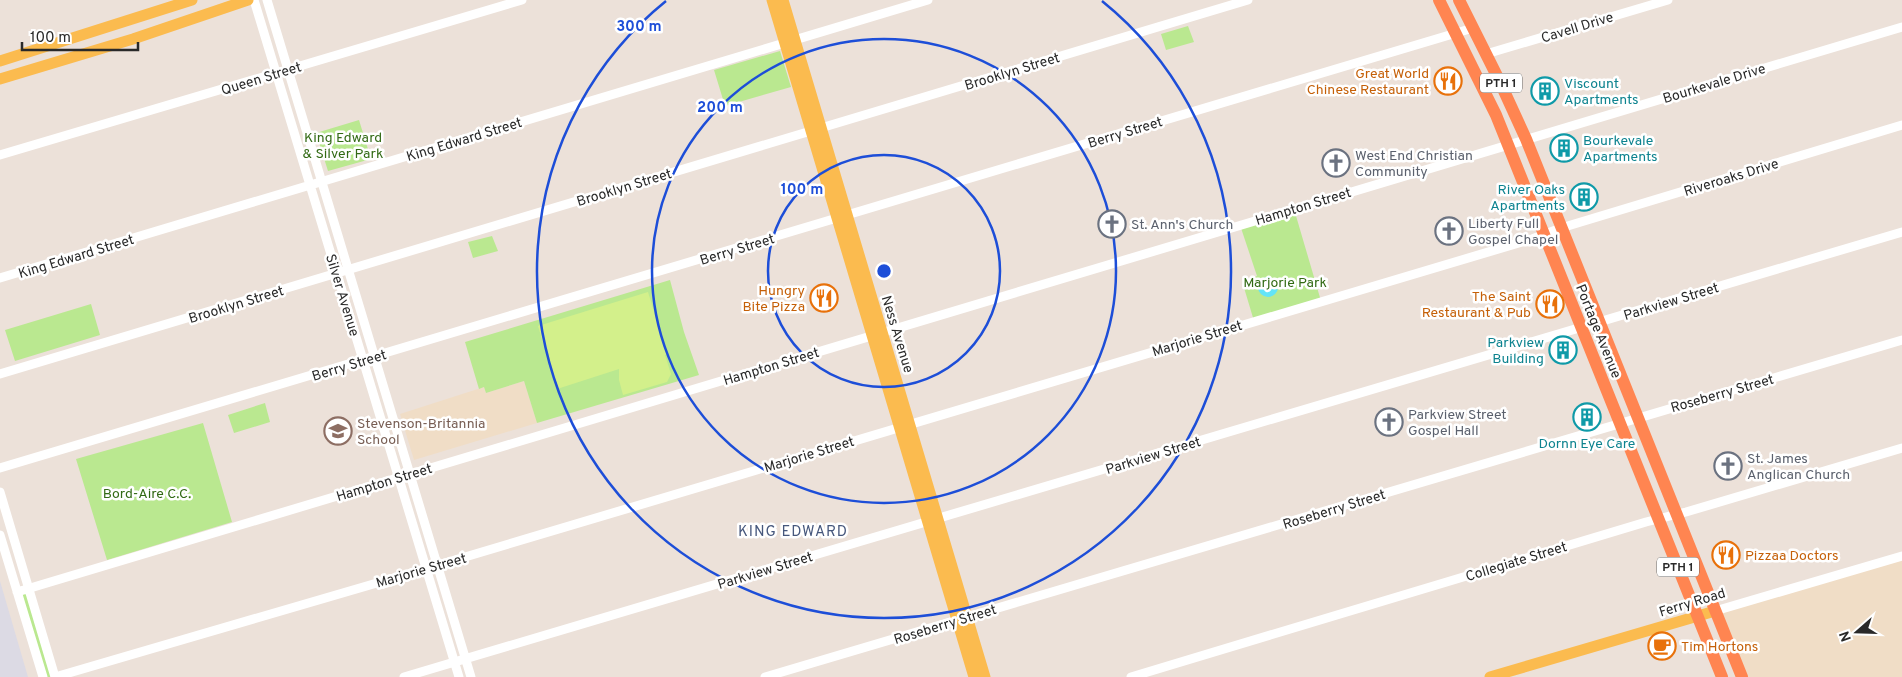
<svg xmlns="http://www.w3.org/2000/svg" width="1902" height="677" font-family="Overpass,sans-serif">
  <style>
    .industrial { fill: #dcdae4 }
    .education { fill: #f0ddc6 }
    .green { fill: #bae890 }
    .pitch { fill: #d3f08b }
    .water { fill: #63e4f7 }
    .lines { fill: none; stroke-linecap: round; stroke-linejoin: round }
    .minor { stroke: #fff; stroke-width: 9 }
    .major { stroke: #fbbb4f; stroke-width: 11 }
    .highway { stroke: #ff8551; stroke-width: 12 }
    .ring { fill: none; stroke: #1d4ed8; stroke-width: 2.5 }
    .labels { text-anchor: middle; stroke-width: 5; stroke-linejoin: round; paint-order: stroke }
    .shield { fill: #fff; stroke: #696969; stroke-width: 1 }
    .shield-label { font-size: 12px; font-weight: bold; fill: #292929 }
    .street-label { font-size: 14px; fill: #292929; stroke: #fff }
    .food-label { font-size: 14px; fill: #c56008; stroke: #fff; text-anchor: end }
    .culture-label { font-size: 14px; fill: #0d838f; stroke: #fff; text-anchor: start }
    .park-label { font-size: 14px; fill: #326a14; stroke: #fff }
    .worship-label { font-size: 14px; fill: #5b616d; stroke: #fff; text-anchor: start }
    .education-label { font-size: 14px; fill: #785e54; stroke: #fff; text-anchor: start }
    .neighbourhood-label { font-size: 15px; letter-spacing: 1px; fill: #46577c; stroke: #fff }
    .centre { fill: #1d4ed8; stroke: #fff; stroke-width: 2.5 }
    .ring-label { font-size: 15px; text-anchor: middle; font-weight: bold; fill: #1d4ed8; stroke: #fff; stroke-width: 5; stroke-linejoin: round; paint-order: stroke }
  </style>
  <rect width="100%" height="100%" fill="#ece1d9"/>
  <!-- industrial -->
  <path class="industrial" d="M 0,581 L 28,677 L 0,677 Z"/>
  <!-- education -->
  <path class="education" d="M 524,381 L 537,423 L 414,460 L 400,414 L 484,387 L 486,393 Z
    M 1902,556 L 1902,677 L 1742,677 L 1715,611 Z"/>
  <!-- green -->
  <path class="green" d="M 1188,26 L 1194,42 L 1166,50 L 1161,34 Z
    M 780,51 L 791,87 L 725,106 L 714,70 Z
    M 359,120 L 371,159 L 328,171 L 316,133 Z
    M 1294,209 L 1321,301 L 1254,321 L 1242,281 L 1257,276 L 1240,225 Z
    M 492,236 L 498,251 L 473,258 L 468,242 Z
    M 670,280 L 684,332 L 699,375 L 537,423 L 524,381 L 486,393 L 484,387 L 479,389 L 465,342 Z
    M 91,304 L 100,335 L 15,361 L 5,330 Z
    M 265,403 L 270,422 L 234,433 L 228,415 Z
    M 203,423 L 232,522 L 107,560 L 76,459 Z
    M 29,588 L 55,677 L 43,677 L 17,592 Z"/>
  <!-- pitch -->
  <path class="pitch" d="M 648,292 L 667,354 L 665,355 L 671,374 L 667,382 L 623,395 L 619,380 L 619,369 L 557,389 L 538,326 Z"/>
  <!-- water -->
  <path class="water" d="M1258 287a10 10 0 1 1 20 0a10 10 0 1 1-20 0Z"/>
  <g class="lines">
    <!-- minor -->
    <path class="minor" d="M 254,0 L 459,677
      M 267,0 L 471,677
      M 1486,54 L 1668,0
      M 0,155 L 522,0
      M 0,278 L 928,0
      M 0,374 L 1248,0
      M 0,468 L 1473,28
      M 0,492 L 55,677 L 418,571 L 1532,239 L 1561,228 L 1902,125
      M 0,535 L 43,677
      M 17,592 L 1902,27
      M 1715,611 L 1902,556
      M 404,677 L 1902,232
      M 765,677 L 1902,340
      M 1131,677 L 1646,522 L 1686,512 L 1902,448"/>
    <!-- major -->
    <path class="major" d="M 772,0 L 974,677
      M 783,0 L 985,677
      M 0,61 L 192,0
      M 0,79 L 133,39 L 248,0
      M 1490,677 L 1715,611"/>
    <!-- highway -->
    <path class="highway" d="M 1439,0 L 1496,115 L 1722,677
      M 1459,0 L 1499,80 L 1526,139 L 1742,677"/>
  </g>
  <!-- distance rings -->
  <g class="ring">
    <circle cx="884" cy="271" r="116"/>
    <circle cx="884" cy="271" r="232"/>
    <path d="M1102 1A347 347 0 1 1 666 1"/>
  </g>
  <!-- icons -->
  <defs>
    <g id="restaurant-ring" transform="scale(1.4375)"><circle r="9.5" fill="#fff" stroke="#e8710a" stroke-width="1.5"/><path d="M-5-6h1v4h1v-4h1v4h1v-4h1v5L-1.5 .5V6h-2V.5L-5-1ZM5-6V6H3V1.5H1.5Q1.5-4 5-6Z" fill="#e8710a"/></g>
    <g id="building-ring" transform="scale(1.4375)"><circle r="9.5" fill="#fff" stroke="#0f9aa8" stroke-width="1.5"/><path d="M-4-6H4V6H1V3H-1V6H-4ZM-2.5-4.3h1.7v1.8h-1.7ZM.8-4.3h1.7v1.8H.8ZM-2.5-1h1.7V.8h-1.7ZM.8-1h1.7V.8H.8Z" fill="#0f9aa8"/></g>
    <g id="church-ring" transform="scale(1.4375)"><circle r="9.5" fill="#fff" stroke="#6b7280" stroke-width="1.5"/><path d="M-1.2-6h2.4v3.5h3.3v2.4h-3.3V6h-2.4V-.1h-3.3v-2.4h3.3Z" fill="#6b7280"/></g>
    <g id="school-ring" transform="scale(1.4375)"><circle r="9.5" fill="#fff" stroke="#8d6e63" stroke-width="1.5"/><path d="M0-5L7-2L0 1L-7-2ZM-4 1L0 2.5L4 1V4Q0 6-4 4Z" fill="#8d6e63"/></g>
    <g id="cafe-ring" transform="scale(1.4375)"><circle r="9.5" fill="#fff" stroke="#e8710a" stroke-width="1.5"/><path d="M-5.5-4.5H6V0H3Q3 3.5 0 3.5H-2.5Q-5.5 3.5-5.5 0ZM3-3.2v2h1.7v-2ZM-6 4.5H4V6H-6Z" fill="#e8710a"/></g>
  </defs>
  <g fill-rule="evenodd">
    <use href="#restaurant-ring" x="1448" y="81"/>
    <use href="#building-ring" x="1545" y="91"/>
    <use href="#building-ring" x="1564" y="148"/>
    <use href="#church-ring" x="1336" y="163"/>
    <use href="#building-ring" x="1584" y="197"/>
    <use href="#church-ring" x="1112" y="224"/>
    <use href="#church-ring" x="1449" y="231"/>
    <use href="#restaurant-ring" x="824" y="298"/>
    <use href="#restaurant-ring" x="1550" y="304"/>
    <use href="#building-ring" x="1563" y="350"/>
    <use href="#building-ring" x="1587" y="417"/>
    <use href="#church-ring" x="1389" y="422"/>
    <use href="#school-ring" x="338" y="431"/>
    <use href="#church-ring" x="1728" y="466"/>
    <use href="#restaurant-ring" x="1726" y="555"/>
    <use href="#cafe-ring" x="1662" y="646"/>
  </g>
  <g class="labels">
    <!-- shield labels -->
    <g class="shield">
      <rect x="1480" y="73.5" width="42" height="19" rx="4"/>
      <rect x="1657" y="557.5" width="42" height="19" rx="4"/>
    </g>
    <g class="shield-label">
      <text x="1501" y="87">PTH 1</text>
      <text x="1678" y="571">PTH 1</text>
    </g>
    <!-- street labels -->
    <g class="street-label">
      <text transform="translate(1577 27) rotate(-17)" y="5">Cavell Drive</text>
      <text transform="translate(1012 71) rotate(-17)" y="5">Brooklyn Street</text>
      <text transform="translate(261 78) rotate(-17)" y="5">Queen Street</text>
      <text transform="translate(1714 83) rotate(-17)" y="5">Bourkevale Drive</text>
      <text transform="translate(1125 132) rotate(-17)" y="5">Berry Street</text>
      <text transform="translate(464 139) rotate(-17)" y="5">King Edward Street</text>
      <text transform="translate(1731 177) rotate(-17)" y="5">Riveroaks Drive</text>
      <text transform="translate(624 187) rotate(-17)" y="5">Brooklyn Street</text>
      <text transform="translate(1303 206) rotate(-17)" y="5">Hampton Street</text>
      <text transform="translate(737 249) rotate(-17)" y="5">Berry Street</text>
      <text transform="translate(76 256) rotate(-17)" y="5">King Edward Street</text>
      <text transform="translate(343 295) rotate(73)" y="5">Silver Avenue</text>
      <text transform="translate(1671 301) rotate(-17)" y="5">Parkview Street</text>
      <text transform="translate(236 304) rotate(-17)" y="5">Brooklyn Street</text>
      <text transform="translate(1599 331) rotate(68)" y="5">Portage Avenue</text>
      <text transform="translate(898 334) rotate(73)" y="5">Ness Avenue</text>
      <text transform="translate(1197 338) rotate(-17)" y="5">Marjorie Street</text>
      <text transform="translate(349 365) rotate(-17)" y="5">Berry Street</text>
      <text transform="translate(771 366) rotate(-17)" y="5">Hampton Street</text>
      <text transform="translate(1722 393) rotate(-16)" y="5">Roseberry Street</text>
      <text transform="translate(809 454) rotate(-17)" y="5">Marjorie Street</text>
      <text transform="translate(1153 455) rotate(-17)" y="5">Parkview Street</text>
      <text transform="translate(384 482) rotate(-17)" y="5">Hampton Street</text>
      <text transform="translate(1334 509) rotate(-17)" y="5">Roseberry Street</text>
      <text transform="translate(1516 561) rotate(-17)" y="5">Collegiate Street</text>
      <text transform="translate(421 570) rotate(-16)" y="5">Marjorie Street</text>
      <text transform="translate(765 570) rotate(-17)" y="5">Parkview Street</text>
      <text transform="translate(1692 602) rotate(-17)" y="5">Ferry Road</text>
      <text transform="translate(945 624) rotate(-17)" y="5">Roseberry Street</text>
    </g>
    <!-- food labels -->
    <g class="food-label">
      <text x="1429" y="78">Great World<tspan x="1429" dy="16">Chinese Restaurant</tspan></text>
      <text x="805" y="295">Hungry<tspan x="805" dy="16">Bite Pizza</tspan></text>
      <text x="1531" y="301">The Saint<tspan x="1531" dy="16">Restaurant &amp; Pub</tspan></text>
      <text x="1745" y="560" text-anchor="start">Pizzaa Doctors</text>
      <text x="1681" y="651" text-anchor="start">Tim Hortons</text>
    </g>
    <!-- culture labels -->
    <g class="culture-label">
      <text x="1564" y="88">Viscount<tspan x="1564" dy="16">Apartments</tspan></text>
      <text x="1583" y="145">Bourkevale<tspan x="1583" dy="16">Apartments</tspan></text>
      <text x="1565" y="194" text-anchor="end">River Oaks<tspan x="1565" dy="16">Apartments</tspan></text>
      <text x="1544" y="347" text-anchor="end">Parkview<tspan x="1544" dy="16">Building</tspan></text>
      <text x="1587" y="448" text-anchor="middle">Dornn Eye Care</text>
    </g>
    <!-- park labels -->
    <g class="park-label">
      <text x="343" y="142">King Edward<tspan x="343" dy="16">&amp; Silver Park</tspan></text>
      <text x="1285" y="287">Marjorie Park</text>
      <text x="147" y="498">Bord-Aire C.C.</text>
    </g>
    <!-- worship labels -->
    <g class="worship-label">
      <text x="1355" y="160">West End Christian<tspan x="1355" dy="16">Community</tspan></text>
      <text x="1468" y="228">Liberty Full<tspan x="1468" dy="16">Gospel Chapel</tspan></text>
      <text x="1131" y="229">St. Ann's Church</text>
      <text x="1408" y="419">Parkview Street<tspan x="1408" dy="16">Gospel Hall</tspan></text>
      <text x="1747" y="463">St. James<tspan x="1747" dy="16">Anglican Church</tspan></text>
    </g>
    <!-- education labels -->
    <g class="education-label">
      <text x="357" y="428">Stevenson-Britannia<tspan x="357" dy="16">School</tspan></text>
    </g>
    <!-- neighbourhood labels -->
    <g class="neighbourhood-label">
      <text x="793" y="536">KING EDWARD</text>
    </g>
  </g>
  <circle cx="884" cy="271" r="8" class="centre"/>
  <g class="ring-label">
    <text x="639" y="31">300 m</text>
    <text x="720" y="112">200 m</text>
    <text x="802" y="194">100 m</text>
  </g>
  <!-- north arrow -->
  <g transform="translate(1857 632) rotate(250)" stroke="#ffffff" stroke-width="4" paint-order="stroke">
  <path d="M0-4L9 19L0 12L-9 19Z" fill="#292929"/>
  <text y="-8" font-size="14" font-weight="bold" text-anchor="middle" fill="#292929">N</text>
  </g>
  <!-- scale -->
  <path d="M22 42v8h116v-8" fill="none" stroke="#292929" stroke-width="2.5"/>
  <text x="30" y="42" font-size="15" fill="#292929" stroke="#ffffff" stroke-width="4" paint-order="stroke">100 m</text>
</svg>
